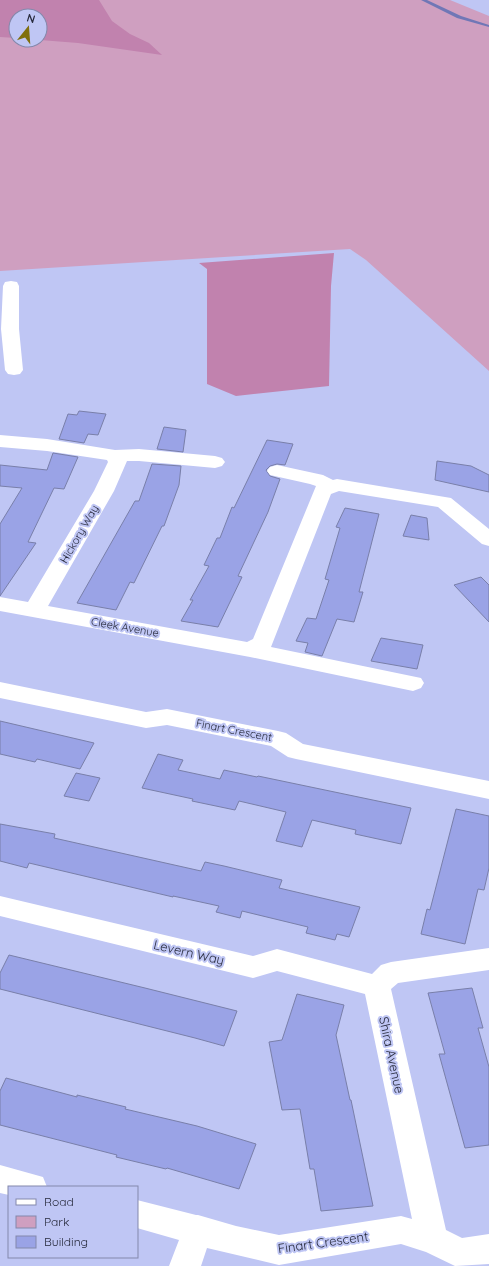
<svg xmlns="http://www.w3.org/2000/svg" width="489" height="1266" font-family="Quicksand,sans-serif">
  <style>
    .green { fill: #cf9fc0; fill-rule: evenodd }
    .forest { fill: #c182ae }
    .lines { fill: none; stroke-linecap: round; stroke-linejoin: round }
    .stream { fill: #7077b6; fill-rule: evenodd }
    .building { fill: #9aa3e6; stroke: #797fa9 }
    .minor { fill: #fff; fill-rule: evenodd }
    .labels { text-anchor: middle; stroke-width: 4; stroke-linejoin: round; paint-order: stroke }
    .street-label { font-size: 11px; fill: #282b3d; stroke: #bfc6f4 }
    .near-street-label { font-size: 13px; fill: #282b3d; stroke: #bfc6f4 }
  </style>
  <rect width="100%" height="100%" fill="#bfc6f4"/>
  <!-- green -->
  <path class="green" d="M 0,0 L 450,0 L 489,16 L 489,371 L 366,260 L 350,249 L 0,271 ZM 16,16 L 40,16 L 40,40 L 16,40 Z"/>
  <!-- forest -->
  <path class="forest" d="M 0,0 L 99,0 L 112,21 L 130,34 L 149,43 L 162,55 L 78,43 L 40,40 L 40,16 L 16,16 L 16,38 L 0,37 Z
    M 334,253 L 331,286 L 329,386 L 236,396 L 207,384 L 207,269 L 199,263 Z"/>
  <g class="lines">
    <!-- stream -->
    <path class="stream" d="M 421,0 L 427,0 L 461,16 L 489,25 L 489,27 L 457,18 Z"/>
  </g>
  <!-- building -->
  <path class="building" d="M 79,411 L 106,414 L 98,435 L 88,434 L 84,443 L 59,439 L 68,414 L 77,415 Z
    M 164,427 L 186,430 L 183,452 L 157,449 Z
    M 267,440 L 293,444 L 285,465 L 277,464 L 270,466 L 266,470 L 270,476 L 280,479 L 268,512 L 238,576 L 242,577 L 218,627 L 181,621 L 193,600 L 190,600 L 209,566 L 204,565 L 217,538 L 220,538 L 232,507 L 234,508 Z
    M 53,453 L 78,457 L 64,489 L 54,488 L 28,542 L 36,543 L 0,596 L 0,524 L 22,488 L 0,486 L 0,465 L 47,470 Z
    M 437,461 L 471,466 L 489,475 L 489,492 L 435,480 Z
    M 152,464 L 181,466 L 179,485 L 164,526 L 162,526 L 134,583 L 130,582 L 116,610 L 77,603 L 135,501 L 139,501 Z
    M 345,508 L 379,514 L 359,592 L 363,592 L 354,622 L 337,619 L 322,656 L 305,652 L 308,643 L 296,641 L 307,618 L 316,619 L 329,580 L 325,579 L 340,528 L 336,527 Z
    M 411,515 L 427,518 L 429,540 L 403,536 Z
    M 481,577 L 489,585 L 489,622 L 454,585 Z
    M 381,638 L 423,645 L 417,669 L 371,661 Z
    M 0,721 L 94,743 L 80,769 L 37,759 L 35,762 L 0,754 Z
    M 158,754 L 183,760 L 178,770 L 220,779 L 224,770 L 257,777 L 258,776 L 411,808 L 401,844 L 355,834 L 356,830 L 312,820 L 302,847 L 276,841 L 286,812 L 239,801 L 235,810 L 192,801 L 193,799 L 142,788 Z
    M 76,773 L 100,778 L 89,801 L 64,796 Z
    M 456,809 L 489,816 L 489,868 L 484,890 L 478,889 L 465,944 L 421,934 L 427,909 L 430,910 Z
    M 0,824 L 55,834 L 54,838 L 201,871 L 205,862 L 224,866 L 282,880 L 279,888 L 360,907 L 349,937 L 337,934 L 335,940 L 306,933 L 308,927 L 242,911 L 240,918 L 216,912 L 219,906 L 173,896 L 173,897 L 29,863 L 27,868 L 0,861 Z
    M 9,955 L 145,988 L 237,1011 L 224,1046 L 195,1038 L 0,989 L 0,973 Z
    M 472,988 L 483,1028 L 478,1028 L 489,1067 L 489,1145 L 465,1148 L 439,1054 L 445,1054 L 428,993 Z
    M 297,994 L 344,1005 L 336,1035 L 350,1100 L 351,1100 L 373,1206 L 321,1211 L 314,1169 L 310,1169 L 300,1109 L 282,1110 L 269,1042 L 282,1040 Z
    M 6,1078 L 77,1097 L 77,1095 L 126,1107 L 125,1109 L 197,1126 L 256,1144 L 239,1189 L 167,1168 L 166,1169 L 116,1157 L 117,1155 L 0,1125 L 0,1091 Z"/>
  <g class="lines">
    <!-- minor -->
    <path class="minor" d="M 11,281 L 17,282 L 19,286 L 19,329 L 23,370 L 20,374 L 14,375 L 8,374 L 5,370 L 1,329 L 3,286 L 5,282 Z
      M 0,435 L 47,439 L 115,450 L 139,449 L 215,456 L 222,458 L 225,462 L 222,466 L 215,468 L 139,461 L 127,461 L 114,491 L 48,606 L 247,642 L 253,639 L 316,486 L 310,484 L 270,475 L 267,471 L 270,467 L 277,465 L 323,475 L 333,480 L 337,479 L 451,498 L 489,529 L 489,546 L 482,544 L 438,507 L 339,491 L 331,494 L 271,647 L 421,678 L 424,683 L 421,688 L 413,691 L 250,657 L 0,611 L 0,597 L 28,602 L 94,491 L 108,462 L 107,460 L 47,451 L 0,447 Z
      M 0,682 L 146,712 L 167,709 L 278,731 L 286,733 L 303,744 L 489,781 L 489,799 L 296,759 L 288,757 L 271,746 L 167,725 L 146,728 L 0,698 Z
      M 0,896 L 253,956 L 277,949 L 372,974 L 381,965 L 391,962 L 489,948 L 489,970 L 398,983 L 391,989 L 446,1230 L 462,1238 L 489,1234 L 489,1264 L 455,1266 L 426,1252 L 401,1244 L 279,1265 L 207,1248 L 201,1266 L 169,1266 L 179,1240 L 137,1228 L 137,1200 L 196,1215 L 198,1215 L 236,1226 L 279,1235 L 401,1216 L 412,1219 L 365,994 L 277,971 L 253,978 L 0,916 Z
      M 0,1165 L 43,1177 L 47,1187 L 9,1187 L 9,1195 L 0,1193 Z"/>
  </g>
  <g class="labels">
    <!-- street labels -->
    <g class="street-label">
      <text transform="translate(79 534) rotate(-60)" y="4">Hickory Way</text>
      <text transform="translate(125 627) rotate(10)" y="4">Cleek Avenue</text>
      <text transform="translate(234 730) rotate(11)" y="4">Finart Crescent</text>
    </g>
    <!-- near-street labels -->
    <g class="near-street-label">
      <text transform="translate(189 952) rotate(13)" y="5">Levern Way</text>
      <text transform="translate(392 1055) rotate(78)" y="5">Shira Avenue</text>
      <text transform="translate(323 1242) rotate(-8)" y="5">Finart Crescent</text>
    </g>
  </g>
  <!-- legend -->
  <rect x="8" y="1186" width="130" height="72" fill="#bfc6f4" stroke="#8388ab"/>
  <rect x="16" y="1199" width="20" height="6" fill="#ffffff" stroke="#8388ab"/>
  <text x="44" y="1206" font-size="12" fill="#282b3d">Road</text>
  <rect x="16" y="1216" width="20" height="12" fill="#cf9fc0" stroke="#8388ab"/>
  <text x="44" y="1226" font-size="12" fill="#282b3d">Park</text>
  <rect x="16" y="1236" width="20" height="12" fill="#9aa3e6" stroke="#8388ab"/>
  <text x="44" y="1246" font-size="12" fill="#282b3d">Building</text>
  <!-- north arrow -->
  <g transform="translate(28 28) rotate(17)"><circle r="19" fill="#bfc6f4" stroke="#8388ab"/>
  <path d="M0-3L7 15L0 10L-7 15Z" fill="#806f0d"/>
  <text y="-6" font-size="11" font-weight="bold" text-anchor="middle" fill="#282b3d">N</text>
  </g>
</svg>
